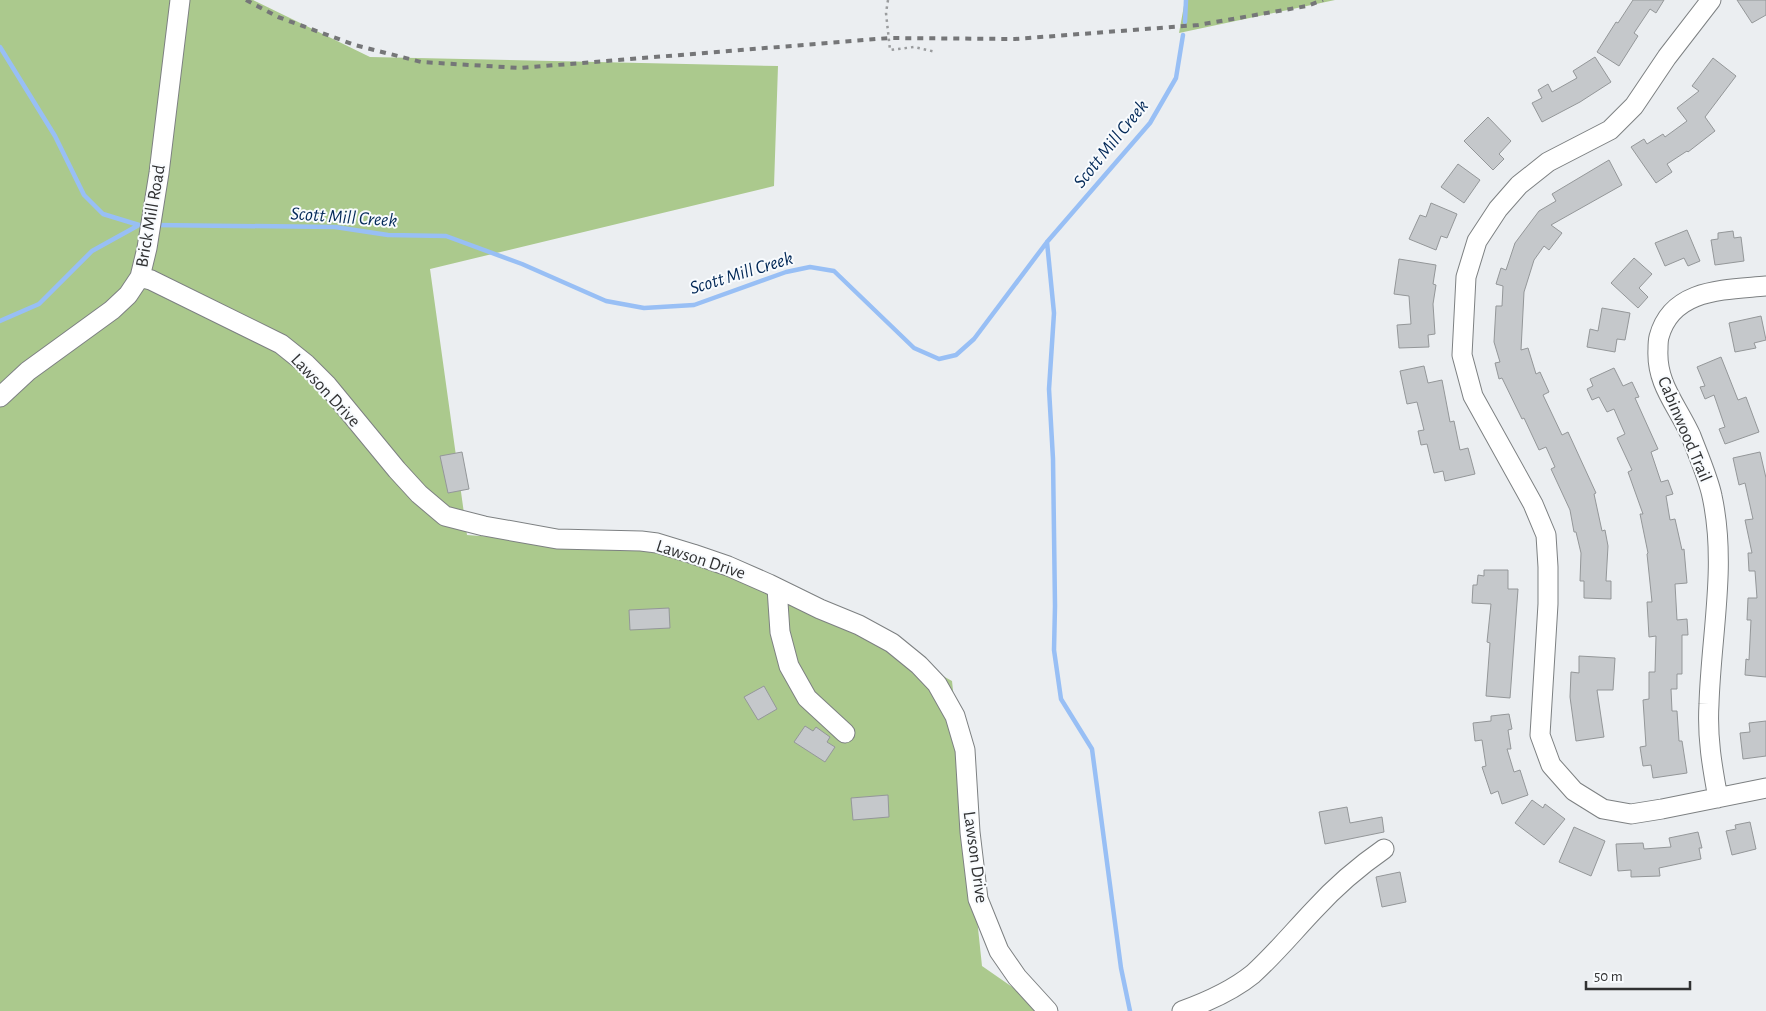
<svg xmlns="http://www.w3.org/2000/svg" width="1766" height="1011" font-family="'Alegreya Sans',sans-serif">
  <style>
    .forest { fill: #abc98d }
    .lines { fill: none; stroke-linecap: round; stroke-linejoin: round }
    .stream { stroke: #98bff5; stroke-width: 4.5 }
    .building { fill: #c5c8cb; stroke: #949799 }
    .minor-casing { stroke: #7d8082; stroke-width: 21 }
    .path { stroke: #9a9c9e; stroke-width: 2.5; stroke-dasharray: 2.5 4; stroke-linecap: butt }
    .minor { stroke: #fff; stroke-width: 19 }
    .rail { stroke: #757678; stroke-width: 4; stroke-dasharray: 6 6; stroke-linecap: butt }
    .labels { text-anchor: middle; stroke-width: 4; stroke-linejoin: round; paint-order: stroke }
    .street-label { font-size: 18px; fill: #303132; stroke: #f8fbfe }
    .water-label { font-size: 19px; font-style: italic; fill: #022857; stroke: #f8fbfe }
  </style>
  <rect width="100%" height="100%" fill="#ebeef1"/>
  <!-- forest -->
  <path class="forest" d="M 0,0 L 253,0 L 370,57 L 778,66 L 774,186 L 430,269 L 467,535 L 719,554 L 952,681 L 982,966 L 1047,1011 L 0,1011 Z
    M 1185,0 L 1335,0 L 1179,33 Z"/>
  <g class="lines">
    <!-- stream -->
    <path class="stream" d="M 1185,22 L 1186,0
      M 0,47 L 55,136 L 84,195 L 103,214 L 139,225
      M 154,225 L 335,227 L 388,235 L 446,236 L 522,264 L 606,301 L 644,308 L 694,305 L 786,272 L 810,267 L 834,271 L 914,348 L 939,359 L 956,355 L 974,339 L 1047,242 L 1150,123 L 1176,78 L 1183,35
      M 1047,242 L 1054,313 L 1049,389 L 1053,459 L 1055,606 L 1054,650 L 1061,699 L 1092,749 L 1121,968 L 1130,1011
      M 0,321 L 39,304 L 92,251 L 139,225 L 146,225"/>
  </g>
  <!-- building -->
  <path class="building" d="M 1633,0 L 1664,0 L 1656,13 L 1650,9 L 1634,33 L 1638,36 L 1619,66 L 1597,52 L 1616,22 L 1618,23 Z
    M 1737,0 L 1766,0 L 1766,15 L 1752,23 Z
    M 1595,57 L 1611,82 L 1580,102 L 1542,122 L 1532,103 L 1542,98 L 1538,90 L 1548,84 L 1552,92 L 1577,78 L 1573,71 Z
    M 1713,58 L 1736,76 L 1705,117 L 1715,131 L 1688,152 L 1687,151 L 1667,164 L 1672,172 L 1656,183 L 1631,147 L 1644,139 L 1647,144 L 1663,134 L 1665,137 L 1687,121 L 1677,108 L 1699,91 L 1692,86 Z
    M 1488,117 L 1511,141 L 1499,154 L 1504,159 L 1493,170 L 1464,141 Z
    M 1609,160 L 1622,185 L 1551,225 L 1562,233 L 1549,250 L 1544,246 L 1534,260 L 1524,292 L 1521,350 L 1528,348 L 1536,374 L 1540,372 L 1549,392 L 1543,395 L 1562,435 L 1568,432 L 1596,493 L 1594,494 L 1602,531 L 1605,530 L 1608,546 L 1606,581 L 1611,581 L 1611,599 L 1584,598 L 1584,581 L 1580,581 L 1581,553 L 1576,532 L 1574,532 L 1570,510 L 1551,469 L 1555,467 L 1546,447 L 1539,450 L 1524,418 L 1522,419 L 1502,378 L 1499,379 L 1495,363 L 1500,362 L 1494,342 L 1496,306 L 1502,306 L 1503,286 L 1496,284 L 1501,268 L 1506,270 L 1515,243 L 1539,211 L 1556,201 L 1552,194 Z
    M 1458,164 L 1480,180 L 1464,203 L 1441,187 Z
    M 1431,203 L 1457,214 L 1447,238 L 1441,236 L 1436,250 L 1409,239 L 1420,215 L 1426,217 Z
    M 1687,230 L 1700,261 L 1688,266 L 1684,258 L 1665,266 L 1655,243 Z
    M 1733,231 L 1734,238 L 1741,237 L 1744,261 L 1715,265 L 1711,240 L 1718,239 L 1718,233 Z
    M 1634,258 L 1652,274 L 1639,288 L 1648,297 L 1638,308 L 1611,283 Z
    M 1399,259 L 1436,265 L 1433,284 L 1436,285 L 1433,304 L 1435,334 L 1428,335 L 1429,347 L 1399,348 L 1397,325 L 1411,324 L 1409,296 L 1394,294 Z
    M 1602,308 L 1630,313 L 1625,340 L 1617,339 L 1615,352 L 1587,347 L 1590,329 L 1598,331 Z
    M 1761,316 L 1766,340 L 1754,343 L 1756,348 L 1735,352 L 1729,323 Z
    M 1721,357 L 1738,400 L 1746,397 L 1759,432 L 1725,444 L 1719,429 L 1725,427 L 1714,395 L 1705,399 L 1700,387 L 1705,386 L 1697,367 Z
    M 1424,366 L 1428,383 L 1442,380 L 1450,422 L 1454,421 L 1460,450 L 1468,448 L 1475,474 L 1445,481 L 1443,471 L 1434,473 L 1427,444 L 1421,445 L 1418,431 L 1424,430 L 1417,402 L 1407,404 L 1400,371 Z
    M 1614,368 L 1623,386 L 1632,382 L 1639,397 L 1635,398 L 1658,449 L 1651,452 L 1661,482 L 1668,480 L 1673,494 L 1666,496 L 1670,520 L 1675,519 L 1682,550 L 1684,549 L 1687,583 L 1675,584 L 1677,620 L 1687,619 L 1688,635 L 1682,635 L 1682,674 L 1677,674 L 1677,689 L 1671,689 L 1672,711 L 1677,711 L 1679,741 L 1682,741 L 1687,773 L 1653,778 L 1651,765 L 1643,766 L 1640,747 L 1646,746 L 1643,700 L 1649,699 L 1649,672 L 1655,672 L 1656,636 L 1649,637 L 1647,602 L 1652,602 L 1647,554 L 1648,553 L 1640,514 L 1643,514 L 1628,472 L 1632,470 L 1617,438 L 1625,434 L 1614,409 L 1607,412 L 1599,397 L 1592,400 L 1587,389 L 1593,386 L 1590,379 Z
    M 462,452 L 469,489 L 448,493 L 440,456 Z
    M 1760,452 L 1766,478 L 1766,677 L 1745,675 L 1746,659 L 1749,660 L 1751,620 L 1747,620 L 1748,598 L 1757,598 L 1755,571 L 1749,571 L 1748,553 L 1752,553 L 1745,520 L 1753,519 L 1745,483 L 1739,485 L 1733,458 Z
    M 1484,570 L 1508,570 L 1508,589 L 1518,589 L 1510,698 L 1486,696 L 1490,643 L 1487,642 L 1491,604 L 1472,603 L 1473,585 L 1477,585 L 1478,575 L 1484,576 Z
    M 669,608 L 670,628 L 630,630 L 629,610 Z
    M 1579,656 L 1615,658 L 1613,690 L 1597,690 L 1604,737 L 1576,741 L 1570,697 L 1571,672 L 1579,673 Z
    M 764,686 L 777,709 L 758,720 L 744,697 Z
    M 1509,714 L 1512,729 L 1508,730 L 1511,749 L 1507,749 L 1514,772 L 1520,770 L 1528,795 L 1502,804 L 1498,791 L 1491,794 L 1482,767 L 1486,766 L 1482,740 L 1475,741 L 1473,723 L 1491,721 L 1491,716 Z
    M 1766,721 L 1766,756 L 1743,759 L 1740,733 L 1750,732 L 1749,723 Z
    M 805,726 L 813,731 L 816,727 L 830,737 L 827,742 L 835,747 L 825,762 L 794,742 Z
    M 888,795 L 889,817 L 853,820 L 851,798 Z
    M 1532,800 L 1543,808 L 1545,804 L 1565,819 L 1544,845 L 1515,823 Z
    M 1347,807 L 1350,823 L 1382,817 L 1384,832 L 1325,844 L 1319,812 Z
    M 1750,822 L 1756,849 L 1732,855 L 1726,831 L 1736,829 L 1735,825 Z
    M 1574,827 L 1605,841 L 1591,876 L 1559,862 Z
    M 1698,832 L 1702,848 L 1699,848 L 1701,859 L 1659,868 L 1660,876 L 1631,877 L 1631,870 L 1618,871 L 1616,844 L 1643,843 L 1644,849 L 1671,847 L 1669,838 Z
    M 1400,872 L 1406,902 L 1382,907 L 1376,877 Z"/>
  <g class="lines">
    <!-- minor casing -->
    <g class="minor-casing">
      <path id="minor" d="M 1711,0 L 1667,57 L 1634,106 L 1610,130 L 1548,162 L 1519,185 L 1498,209 L 1477,241 L 1466,277 L 1462,355 L 1473,396 L 1533,504 L 1546,535 L 1548,567 L 1548,604 L 1540,735 L 1551,765 L 1574,791 L 1603,809 L 1631,814 L 1662,809 L 1766,788
        M 140,277 L 151,280 L 281,344 L 306,364 L 327,385 L 397,470 L 419,494 L 445,516 L 484,526 L 557,539 L 641,541 L 657,543 L 693,554 L 728,566 L 769,584 L 820,609 L 859,625 L 892,643 L 919,665 L 937,684 L 955,716 L 965,750 L 970,832 L 978,899 L 999,951 L 1017,977 L 1048,1011
        M 0,397 L 28,371 L 112,310 L 128,295 L 140,277 L 147,248 L 159,173 L 180,0
        M 777,588 L 780,632 L 789,666 L 807,698 L 845,733
        M 1718,798 C 1712,766 1707,737 1709,704 C 1711,635 1727,565 1712,496 C 1709,480 1697,452 1691,436 C 1677,405 1656,384 1658,349 C 1658,345 1658,341 1659,337 C 1672,288 1725,290 1766,286
        M 1182,1011 C 1207,1002 1232,991 1253,974 C 1275,954 1294,931 1314,910 C 1335,887 1358,867 1384,849"/>
    </g>
    <!-- path -->
    <path class="path" d="M 888,0 L 886,13 L 890,50 L 914,47 L 936,52"/>
    <!-- minor -->
    <use href="#minor" class="minor"/>
    <!-- rail -->
    <path class="rail" d="M 246,0 L 278,17 L 355,45 L 421,62 L 520,68 L 889,38 L 1015,39 L 1198,25 L 1307,6 L 1323,0"/>
  </g>
  <g class="labels">
    <!-- street labels -->
    <g class="street-label">
      <text transform="translate(150 216) rotate(-80)" y="6">Brick Mill Road</text>
      <text transform="translate(326 390) rotate(47)" y="6">Lawson Drive</text>
      <text transform="translate(1685 429) rotate(67)" y="6">Cabinwood Trail</text>
      <text transform="translate(701 559) rotate(18)" y="6">Lawson Drive</text>
      <text transform="translate(976 857) rotate(82)" y="6">Lawson Drive</text>
    </g>
    <!-- water labels -->
    <g class="water-label">
      <text transform="translate(1110 143) rotate(-51)" y="7">Scott Mill Creek</text>
      <text transform="translate(344 216) rotate(4)" y="7">Scott Mill Creek</text>
      <text transform="translate(741 272) rotate(-17)" y="7">Scott Mill Creek</text>
    </g>
  </g>
  <!-- scale -->
  <path d="M1586 981v8h104v-8" fill="none" stroke="#303132" stroke-width="2.5"/>
  <text x="1594" y="981" font-size="15" fill="#303132" stroke="#f8fbfe" stroke-width="4" paint-order="stroke">50 m</text>
</svg>
